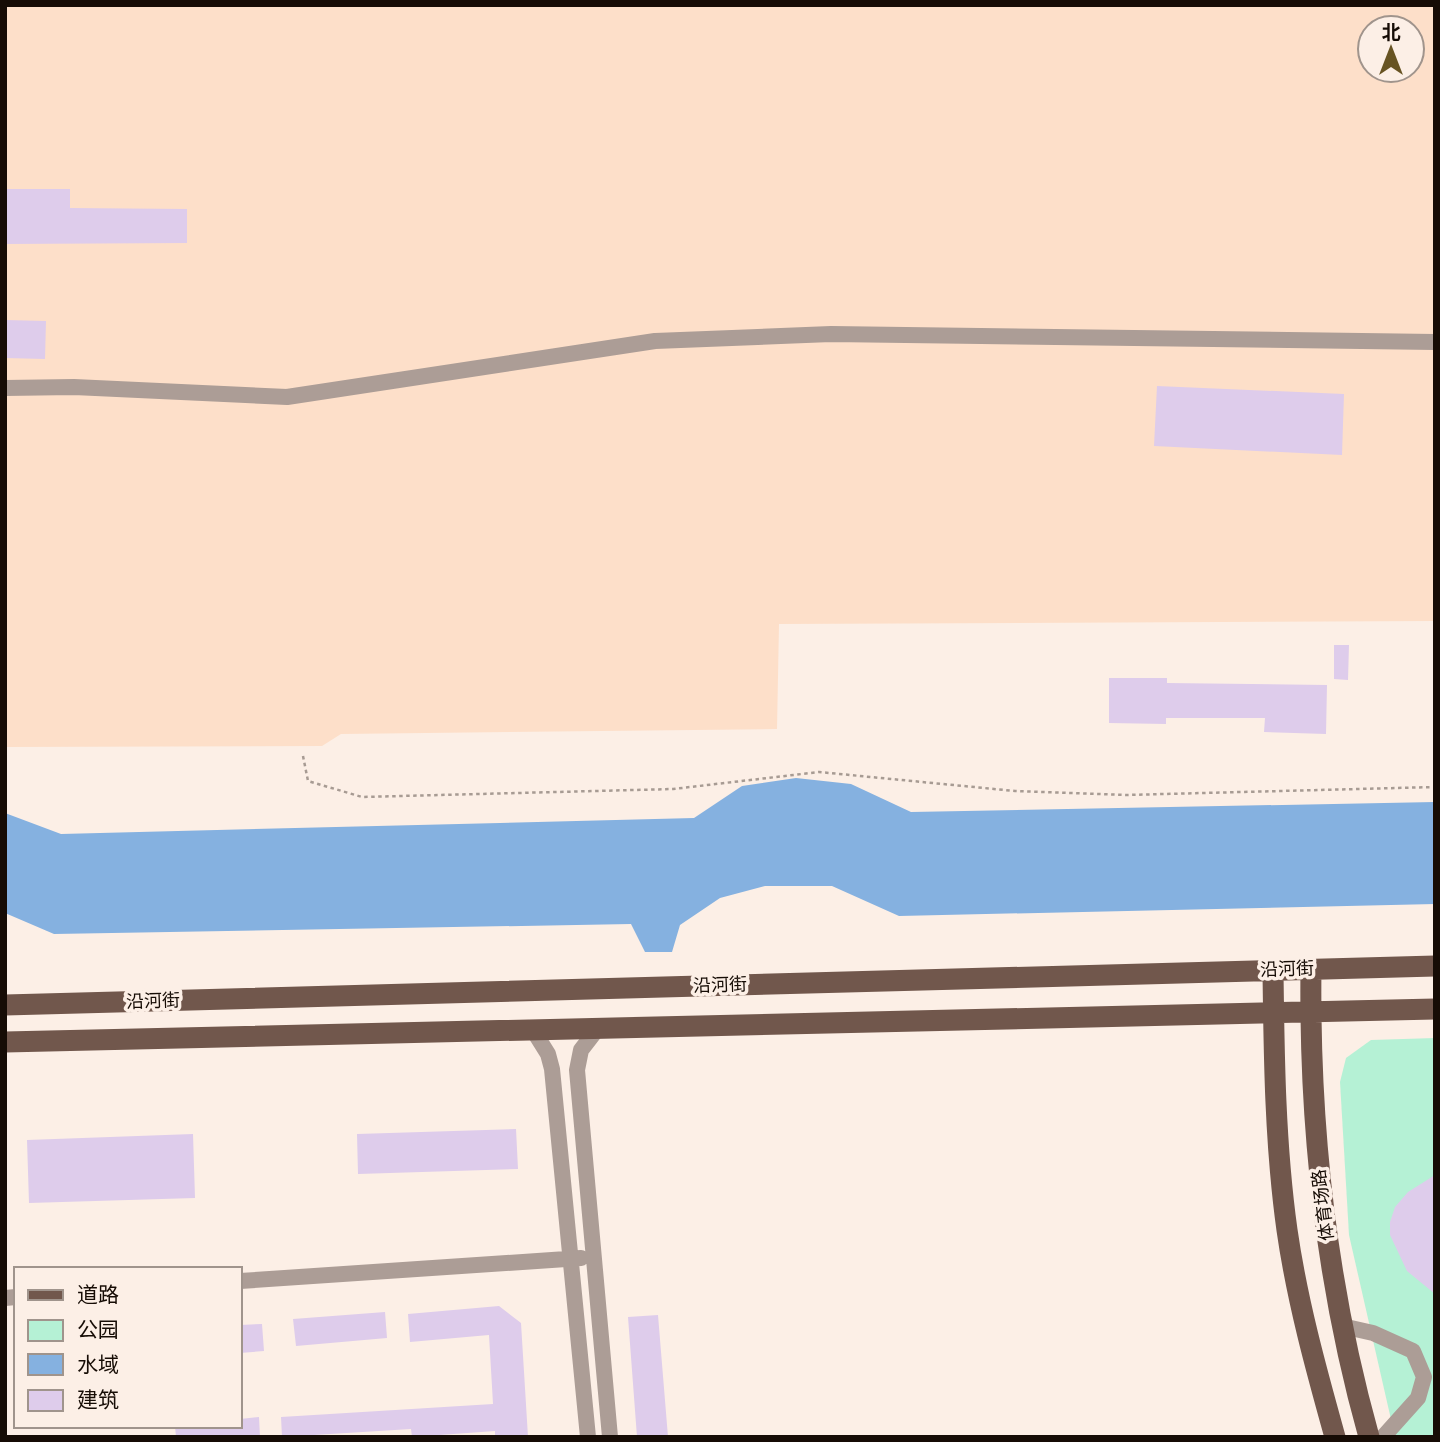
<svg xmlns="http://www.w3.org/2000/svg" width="1440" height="1442" font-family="'Work Sans','Noto Sans SC',sans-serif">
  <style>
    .built { fill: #fddfc9; fill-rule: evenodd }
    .green { fill: #b5f1d5 }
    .water { fill: #85b1e0 }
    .building { fill: #decceb }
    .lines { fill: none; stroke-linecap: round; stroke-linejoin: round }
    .path { stroke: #a79b93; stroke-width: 2.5; stroke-dasharray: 3.5 3.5; stroke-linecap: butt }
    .minor { stroke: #ac9d96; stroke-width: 16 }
    .major { stroke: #71574c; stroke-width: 21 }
    .labels { text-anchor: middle; stroke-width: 7; stroke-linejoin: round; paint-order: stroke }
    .street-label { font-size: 18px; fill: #160c05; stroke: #fcefe6 }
  </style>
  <rect width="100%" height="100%" fill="#fcefe6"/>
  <!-- built -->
  <path class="built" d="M 5,5 L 1435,5 L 1435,621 L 779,624 L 777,729 L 341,734 L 322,746 L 5,747 ZM 1370,28 L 1412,28 L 1412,70 L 1370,70 Z"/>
  <!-- green -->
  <path class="green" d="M 1435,1038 L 1435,1437 L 1395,1437 L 1349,1235 L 1340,1082 L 1346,1058 L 1371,1040 Z"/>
  <!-- water -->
  <path class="water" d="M 796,778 L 851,784 L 911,812 L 1435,802 L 1435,904 L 899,916 L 832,886 L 765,886 L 720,898 L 680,925 L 672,952 L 645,952 L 631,924 L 54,934 L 5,913 L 5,813 L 61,834 L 694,818 L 742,786 Z"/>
  <!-- building -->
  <path class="building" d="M 5,189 L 70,189 L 70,208 L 187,209 L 187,243 L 5,244 Z
    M 5,320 L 46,321 L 45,359 L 5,358 Z
    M 1157,386 L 1344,394 L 1342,455 L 1154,446 Z
    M 1334,645 L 1349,645 L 1348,680 L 1334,679 Z
    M 1109,678 L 1167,678 L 1167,683 L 1327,685 L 1326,734 L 1264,732 L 1265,718 L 1166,718 L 1166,724 L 1109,723 Z
    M 516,1129 L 518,1169 L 358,1174 L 357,1134 Z
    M 193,1134 L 195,1198 L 29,1203 L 27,1140 Z
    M 1435,1175 L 1435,1294 L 1407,1271 L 1390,1235 L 1390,1222 L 1395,1207 L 1408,1192 Z
    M 499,1306 L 521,1323 L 528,1437 L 495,1437 L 495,1431 L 412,1437 L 411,1429 L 282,1437 L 281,1417 L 493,1404 L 489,1335 L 410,1342 L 408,1314 Z
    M 385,1312 L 387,1338 L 296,1346 L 293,1319 Z
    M 658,1315 L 668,1437 L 637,1437 L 628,1317 Z
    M 262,1324 L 264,1351 L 240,1353 L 240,1325 Z
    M 259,1417 L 260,1437 L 176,1437 L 175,1426 L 240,1426 L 240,1419 Z"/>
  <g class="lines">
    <!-- path -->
    <path class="path" d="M 303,756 L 308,781 L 362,797 L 673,789 L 819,772 L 1015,791 L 1126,795 L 1435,787"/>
    <!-- minor -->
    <path class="minor" d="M 5,388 L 74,387 L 287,397 L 655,341 L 831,334 L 1435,342
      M 598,1028 L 581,1050 L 577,1070 L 610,1437
      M 533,1030 L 548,1054 L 552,1069 L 588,1437
      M 240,1281 L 581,1258
      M 5,1298 L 16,1297
      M 1342,1326 L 1373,1333 L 1413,1351 L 1424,1377 L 1418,1398 L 1383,1437"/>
    <!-- major -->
    <path class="major" d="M 1311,968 C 1309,1127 1326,1284 1369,1437
      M 1273,970 C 1274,1056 1275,1144 1287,1230 C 1297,1300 1316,1369 1335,1437
      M 5,1005 L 1435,966
      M 5,1042 L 1435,1009"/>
  </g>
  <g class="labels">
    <!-- street labels -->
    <g class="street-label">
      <text transform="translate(1287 969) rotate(-2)" y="6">沿河街</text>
      <text transform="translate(720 985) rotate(-2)" y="6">沿河街</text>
      <text transform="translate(153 1001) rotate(-2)" y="6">沿河街</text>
      <text transform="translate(1323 1205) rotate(-97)" y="6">体育场路</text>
    </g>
  </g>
  <!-- border -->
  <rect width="1440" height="1442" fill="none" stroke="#160c05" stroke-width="14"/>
  <!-- legend -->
  <rect x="14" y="1267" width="228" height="161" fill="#fcefe6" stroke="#a0948c" stroke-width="2"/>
  <rect x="28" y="1290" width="35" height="10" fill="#71574c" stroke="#a0948c" stroke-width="2"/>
  <text x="77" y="1302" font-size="21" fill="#160c05">道路</text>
  <rect x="28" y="1320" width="35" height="21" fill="#b5f1d5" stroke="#a0948c" stroke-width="2"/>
  <text x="77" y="1337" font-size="21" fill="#160c05">公园</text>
  <rect x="28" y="1354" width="35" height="21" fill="#85b1e0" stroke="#a0948c" stroke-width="2"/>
  <text x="77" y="1372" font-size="21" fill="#160c05">水域</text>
  <rect x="28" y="1390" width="35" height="21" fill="#decceb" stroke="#a0948c" stroke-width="2"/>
  <text x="77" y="1407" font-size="21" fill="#160c05">建筑</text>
  <!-- north arrow -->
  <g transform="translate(1391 49)"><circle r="33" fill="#fcefe6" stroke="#a0948c" stroke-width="2"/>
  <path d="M0-5L12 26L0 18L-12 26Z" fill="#675322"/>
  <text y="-10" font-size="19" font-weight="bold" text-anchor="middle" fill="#160c05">北</text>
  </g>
</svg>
